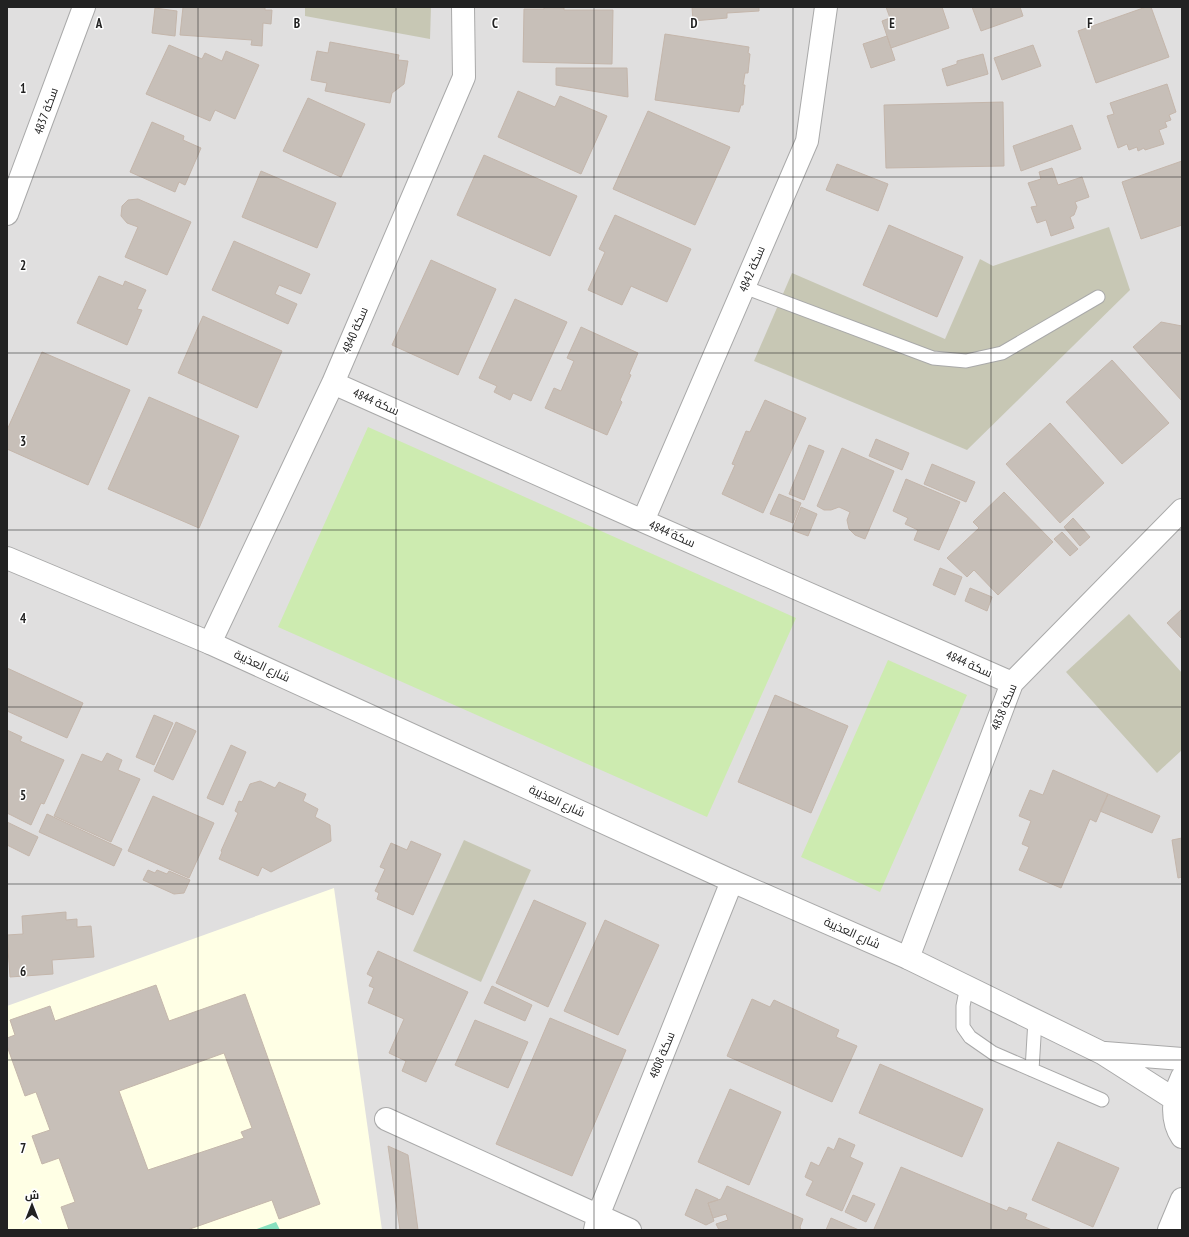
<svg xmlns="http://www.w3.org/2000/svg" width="1189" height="1237" font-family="'PT Sans Narrow',Cairo,sans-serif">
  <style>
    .residential { fill: #e0dfdf }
    .education { fill: #ffffe5 }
    .construction { fill: #c7c7b4 }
    .grass { fill: #cdebb0 }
    .pitch { fill: #88e0be }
    .building { fill: #c7bfb8; stroke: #c4b6ab; fill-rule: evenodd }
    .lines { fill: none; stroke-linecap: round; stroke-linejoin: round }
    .service-casing { stroke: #a9a9a9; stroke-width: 15 }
    .minor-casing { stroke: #a9a9a9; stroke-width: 24 }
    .tertiary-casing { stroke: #a9a9a9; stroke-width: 24 }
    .service { stroke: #fff; stroke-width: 13 }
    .minor { stroke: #fff; stroke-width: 22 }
    .tertiary { stroke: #fff; stroke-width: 22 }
    .grid { fill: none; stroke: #222; stroke-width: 1; stroke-opacity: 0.55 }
    .labels { text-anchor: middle; stroke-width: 3; stroke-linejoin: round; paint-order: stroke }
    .street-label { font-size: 12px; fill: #222; stroke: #fff }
    .grid-label { font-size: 13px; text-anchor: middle; font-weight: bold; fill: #222; stroke: #fff; stroke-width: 3; stroke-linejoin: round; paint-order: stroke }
  </style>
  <rect width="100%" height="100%" fill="#f2efe9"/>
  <!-- residential -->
  <path class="residential" d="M 7,7 L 1182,7 L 1182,1230 L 7,1230 Z"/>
  <!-- education -->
  <path class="education" d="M 334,888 L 382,1230 L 7,1230 L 7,1006 Z"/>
  <!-- construction -->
  <path class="construction" d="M 305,7 L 431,7 L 430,39 L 305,16 Z
    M 1109,227 L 1130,290 L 967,450 L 754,361 L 792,273 L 945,339 L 980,259 L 993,266 Z
    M 1129,614 L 1182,673 L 1182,750 L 1157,773 L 1066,672 Z
    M 464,840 L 531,870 L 481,982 L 413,951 Z"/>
  <!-- grass -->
  <path class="grass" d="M 368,427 L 796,618 L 707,817 L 278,627 Z
    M 888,660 L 967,695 L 880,892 L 801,857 Z"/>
  <!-- pitch -->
  <path class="pitch" d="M 276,1222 L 280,1230 L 254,1230 Z"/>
  <!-- building -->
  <path class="building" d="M 183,7 L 265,7 L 265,10 L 272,10 L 271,24 L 263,23 L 262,46 L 251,45 L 252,40 L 180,35 Z
    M 544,7 L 564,7 L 564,10 L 613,10 L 612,64 L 523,62 L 524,9 L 544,9 Z
    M 692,7 L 759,7 L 759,11 L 727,13 L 727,18 L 693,21 Z
    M 886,7 L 942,7 L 949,28 L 891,48 L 882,21 L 890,18 Z
    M 972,7 L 1020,7 L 1023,16 L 981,31 Z
    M 1146,7 L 1151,7 L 1169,57 L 1096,83 L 1078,31 Z
    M 155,8 L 177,11 L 175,36 L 152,33 Z
    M 665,34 L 749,47 L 748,53 L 750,54 L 748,73 L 745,73 L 743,85 L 745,85 L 743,105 L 741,105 L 739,112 L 655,100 Z
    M 887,36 L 895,60 L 871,68 L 863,44 Z
    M 330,42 L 399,55 L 398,60 L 408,61 L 404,84 L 392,93 L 390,103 L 325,91 L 327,83 L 311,80 L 317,51 L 328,53 Z
    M 169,45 L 202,59 L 205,53 L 222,61 L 226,51 L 259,65 L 235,119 L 215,110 L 210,121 L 146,94 Z
    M 1033,45 L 1041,66 L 1002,80 L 994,58 Z
    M 983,54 L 988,74 L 947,86 L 942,69 L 957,64 L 957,61 Z
    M 556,68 L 627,68 L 628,97 L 556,85 Z
    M 1167,84 L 1176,112 L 1169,115 L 1171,120 L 1165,122 L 1167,127 L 1159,130 L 1164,144 L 1145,150 L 1144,148 L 1138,151 L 1137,147 L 1129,150 L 1127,144 L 1118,148 L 1107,116 L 1114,114 L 1110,103 Z
    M 518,91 L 555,107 L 560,96 L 607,116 L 581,174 L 498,137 Z
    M 308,98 L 365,124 L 341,177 L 283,151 Z
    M 1003,102 L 1004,166 L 886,168 L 884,105 Z
    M 648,111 L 730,147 L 695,225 L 613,189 Z
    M 152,122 L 184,136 L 183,140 L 201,148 L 185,185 L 179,182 L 175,192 L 130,172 Z
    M 1072,125 L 1081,149 L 1021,171 L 1013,146 Z
    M 484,155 L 577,196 L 550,256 L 457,215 Z
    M 1182,161 L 1182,225 L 1141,239 L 1122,182 Z
    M 837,164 L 888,184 L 878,211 L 826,190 Z
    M 1052,168 L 1058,185 L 1082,177 L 1089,197 L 1075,202 L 1077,207 L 1074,215 L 1070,217 L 1074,228 L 1051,236 L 1046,220 L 1037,223 L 1031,207 L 1037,206 L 1028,183 L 1041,179 L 1039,172 Z
    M 261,171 L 336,203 L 317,248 L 242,217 Z
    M 138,199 L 191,222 L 167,275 L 125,257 L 138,227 L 127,223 L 121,216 L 122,206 L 128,200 Z
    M 615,215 L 691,249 L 667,302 L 631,286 L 622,305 L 588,290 L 605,252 L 599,249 Z
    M 889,225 L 963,257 L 937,317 L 863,285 Z
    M 234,241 L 310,274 L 301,294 L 279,285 L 275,294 L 297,304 L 288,324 L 212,290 Z
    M 431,260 L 496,289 L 458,375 L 392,345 Z
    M 99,276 L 123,286 L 125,281 L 146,290 L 137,309 L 142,310 L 127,345 L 77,323 Z
    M 515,299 L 567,322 L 531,401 L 513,393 L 510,400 L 494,392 L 497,386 L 479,378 Z
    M 203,316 L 282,351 L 257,408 L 178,373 Z
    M 1161,322 L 1182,326 L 1182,401 L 1133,347 Z
    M 581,327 L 638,353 L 629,374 L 631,375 L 620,400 L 622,402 L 607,435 L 545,408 L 554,388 L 561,391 L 574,361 L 567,358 Z
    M 42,352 L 130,390 L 88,485 L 7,449 L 7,430 Z
    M 1112,360 L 1169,423 L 1122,464 L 1066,402 Z
    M 149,397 L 239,436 L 199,528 L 108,489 Z
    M 765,400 L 806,418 L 763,513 L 722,494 L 735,465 L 732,464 L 746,431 L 750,432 Z
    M 1050,423 L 1104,483 L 1060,523 L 1006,464 Z
    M 876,439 L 909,453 L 902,470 L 869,456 Z
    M 809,445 L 824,451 L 804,500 L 789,494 Z
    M 842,448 L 894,471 L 865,539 L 855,535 L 849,529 L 847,520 L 850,512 L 839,507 L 831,510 L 824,510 L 817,506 Z
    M 932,464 L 975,482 L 966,502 L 924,484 Z
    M 906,479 L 960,502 L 939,550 L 914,540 L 918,530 L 905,524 L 908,518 L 893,511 Z
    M 1004,492 L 1053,542 L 998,595 L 974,570 L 967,577 L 947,558 L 979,528 L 973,522 Z
    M 779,494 L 801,503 L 793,523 L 770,514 Z
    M 801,507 L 817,514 L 808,536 L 792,530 Z
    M 1073,518 L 1090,537 L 1080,546 L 1064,527 Z
    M 1062,532 L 1078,549 L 1070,556 L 1054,539 Z
    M 940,568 L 962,577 L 955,595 L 933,585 Z
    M 970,588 L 992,597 L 987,611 L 965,601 Z
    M 1182,609 L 1182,639 L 1167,623 Z
    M 7,668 L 83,703 L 67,738 L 7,711 Z
    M 775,695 L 848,726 L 811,813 L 738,782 Z
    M 154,715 L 173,723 L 154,765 L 136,757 Z
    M 176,722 L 196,731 L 173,780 L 154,771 Z
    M 7,730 L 22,737 L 20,741 L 64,760 L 44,804 L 41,803 L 31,825 L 7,813 L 8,810 Z
    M 231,745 L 246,752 L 223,805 L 207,798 Z
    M 107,753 L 122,760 L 118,770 L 140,779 L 111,842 L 54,816 L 82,754 L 102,762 Z
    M 1053,770 L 1108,794 L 1096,822 L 1090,819 L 1061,888 L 1019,870 L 1029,847 L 1022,844 L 1031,821 L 1019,816 L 1030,790 L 1043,795 Z
    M 260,781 L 275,788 L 279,782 L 306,794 L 303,801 L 318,809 L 315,817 L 330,825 L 331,841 L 271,872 L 262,867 L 258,876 L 219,859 L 222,852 L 221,851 L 238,813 L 235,811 L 239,801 L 242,802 L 250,784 Z
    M 1108,794 L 1160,816 L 1152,833 L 1100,811 Z
    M 153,796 L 214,823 L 189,878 L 128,851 Z
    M 47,814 L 122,849 L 114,866 L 39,832 Z
    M 7,822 L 38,837 L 29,856 L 7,845 Z
    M 1182,838 L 1182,877 L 1178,878 L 1172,840 Z
    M 411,841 L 441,854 L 413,915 L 377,899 L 379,893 L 375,891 L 385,869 L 380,867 L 391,843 L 407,850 Z
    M 148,870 L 155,873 L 157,870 L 167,874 L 169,871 L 190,880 L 184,893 L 174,894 L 143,880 Z
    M 534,900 L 586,923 L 548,1007 L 496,983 Z
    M 66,912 L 66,920 L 77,919 L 77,927 L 91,926 L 94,957 L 52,960 L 53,974 L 10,977 L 7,935 L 23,934 L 22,916 Z
    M 605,920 L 659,945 L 618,1035 L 564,1011 Z
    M 378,951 L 468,992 L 426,1082 L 402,1071 L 406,1061 L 389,1053 L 404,1019 L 368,1003 L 374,988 L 369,986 L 373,977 L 367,974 Z
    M 156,985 L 169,1021 L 245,994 L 320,1204 L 279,1219 L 272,1200 L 187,1230 L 69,1230 L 61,1207 L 75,1202 L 59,1158 L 42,1164 L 32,1136 L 50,1130 L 36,1092 L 25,1096 L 7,1046 L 7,1038 L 15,1035 L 10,1020 L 50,1006 L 55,1021 ZM 224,1053 L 252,1128 L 241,1132 L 244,1138 L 148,1170 L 119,1091 Z
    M 492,986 L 532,1005 L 525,1021 L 484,1003 Z
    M 752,999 L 770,1007 L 774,1000 L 839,1030 L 836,1037 L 857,1046 L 832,1102 L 727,1056 Z
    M 550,1018 L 626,1050 L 572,1176 L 496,1144 Z
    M 475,1020 L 528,1042 L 508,1088 L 455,1065 Z
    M 880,1064 L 983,1109 L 962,1157 L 859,1113 Z
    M 730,1089 L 781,1112 L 749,1185 L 698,1162 Z
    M 839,1138 L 855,1145 L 850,1157 L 863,1163 L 842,1211 L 806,1195 L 813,1181 L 805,1177 L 811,1162 L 819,1166 L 828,1147 L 834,1150 Z
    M 1058,1142 L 1119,1168 L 1093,1227 L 1032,1200 Z
    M 388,1146 L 408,1155 L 418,1230 L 400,1230 Z
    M 901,1167 L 1007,1211 L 1009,1207 L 1027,1214 L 1025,1219 L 1052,1230 L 877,1230 L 874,1229 Z
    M 727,1186 L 803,1219 L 800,1227 L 801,1230 L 719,1230 L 716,1224 L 728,1220 L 726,1214 L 713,1218 L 708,1203 L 721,1199 Z
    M 696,1189 L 718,1199 L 718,1200 L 708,1203 L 714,1221 L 706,1225 L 685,1215 Z
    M 853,1195 L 875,1204 L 866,1222 L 845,1212 Z
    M 831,1218 L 859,1230 L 826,1230 Z"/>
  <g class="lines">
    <!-- service casing -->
    <g class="service-casing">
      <path id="service" d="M 744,287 L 933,358 L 966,361 L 1002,353 L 1098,297
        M 967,986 L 963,1006 L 963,1027 L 970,1037 L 993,1053 L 1102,1100
        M 1032,1070 L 1035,1020"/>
    </g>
    <!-- minor casing -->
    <g class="minor-casing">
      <path id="minor" d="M 7,214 L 84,7
        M 333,383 L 643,521 L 1012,683
        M 643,521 L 807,141 L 826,7
        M 210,643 L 333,383 L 464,77 L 463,7
        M 908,958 L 1012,683 L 1182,510
        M 386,1119 L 630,1230
        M 595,1230 L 598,1216 L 732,881"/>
    </g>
    <!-- tertiary casing -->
    <g class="tertiary-casing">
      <path id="tertiary" d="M 7,558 L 210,643 L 732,881 L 908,958 L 1102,1053 L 1174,1099
        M 1105,1053 L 1182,1059
        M 1182,1077 C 1173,1096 1170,1119 1182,1137
        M 1169,1230 L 1182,1199"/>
    </g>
    <!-- service -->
    <use href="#service" class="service"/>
    <!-- minor -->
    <use href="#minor" class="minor"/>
    <!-- tertiary -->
    <use href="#tertiary" class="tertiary"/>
  </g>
  <!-- grid -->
  <path class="grid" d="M 198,7 L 198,1230M 396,7 L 396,1230M 594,7 L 594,1230M 793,7 L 793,1230M 991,7 L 991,1230M 7,177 L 1182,177M 7,353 L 1182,353M 7,530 L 1182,530M 7,707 L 1182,707M 7,884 L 1182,884M 7,1060 L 1182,1060"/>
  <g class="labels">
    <!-- street labels -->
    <g class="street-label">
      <text transform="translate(46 111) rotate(-70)" y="4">سكة 4837</text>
      <text transform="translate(752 269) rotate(-67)" y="4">سكة 4842</text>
      <text transform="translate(355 330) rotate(-67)" y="4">سكة 4840</text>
      <text transform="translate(376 402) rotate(24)" y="4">سكة 4844</text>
      <text transform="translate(672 534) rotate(24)" y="4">سكة 4844</text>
      <text transform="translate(969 664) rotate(24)" y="4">سكة 4844</text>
      <text transform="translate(262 666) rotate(25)" y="4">شارع العذيبة</text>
      <text transform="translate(1004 707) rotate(-68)" y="4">سكة 4838</text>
      <text transform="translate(557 801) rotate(25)" y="4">شارع العذيبة</text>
      <text transform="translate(852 933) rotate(24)" y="4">شارع العذيبة</text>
      <text transform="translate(662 1055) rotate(-68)" y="4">سكة 4808</text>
    </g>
  </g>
  <g class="grid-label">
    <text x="99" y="28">A</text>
    <text x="297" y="28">B</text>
    <text x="495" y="28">C</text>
    <text x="694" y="28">D</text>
    <text x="892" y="28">E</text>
    <text x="1090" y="28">F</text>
    <text x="23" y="93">1</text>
    <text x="23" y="270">2</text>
    <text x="23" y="446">3</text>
    <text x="23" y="623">4</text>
    <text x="23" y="800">5</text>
    <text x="23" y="976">6</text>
    <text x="23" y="1153">7</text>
  </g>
  <!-- border -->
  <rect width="1189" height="1237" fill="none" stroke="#222222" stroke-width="16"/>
  <!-- north arrow -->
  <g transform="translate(32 1205)" stroke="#ffffff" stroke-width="3" paint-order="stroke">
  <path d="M0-3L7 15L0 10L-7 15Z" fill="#222222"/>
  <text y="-6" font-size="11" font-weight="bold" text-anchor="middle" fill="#222222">ش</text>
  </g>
</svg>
